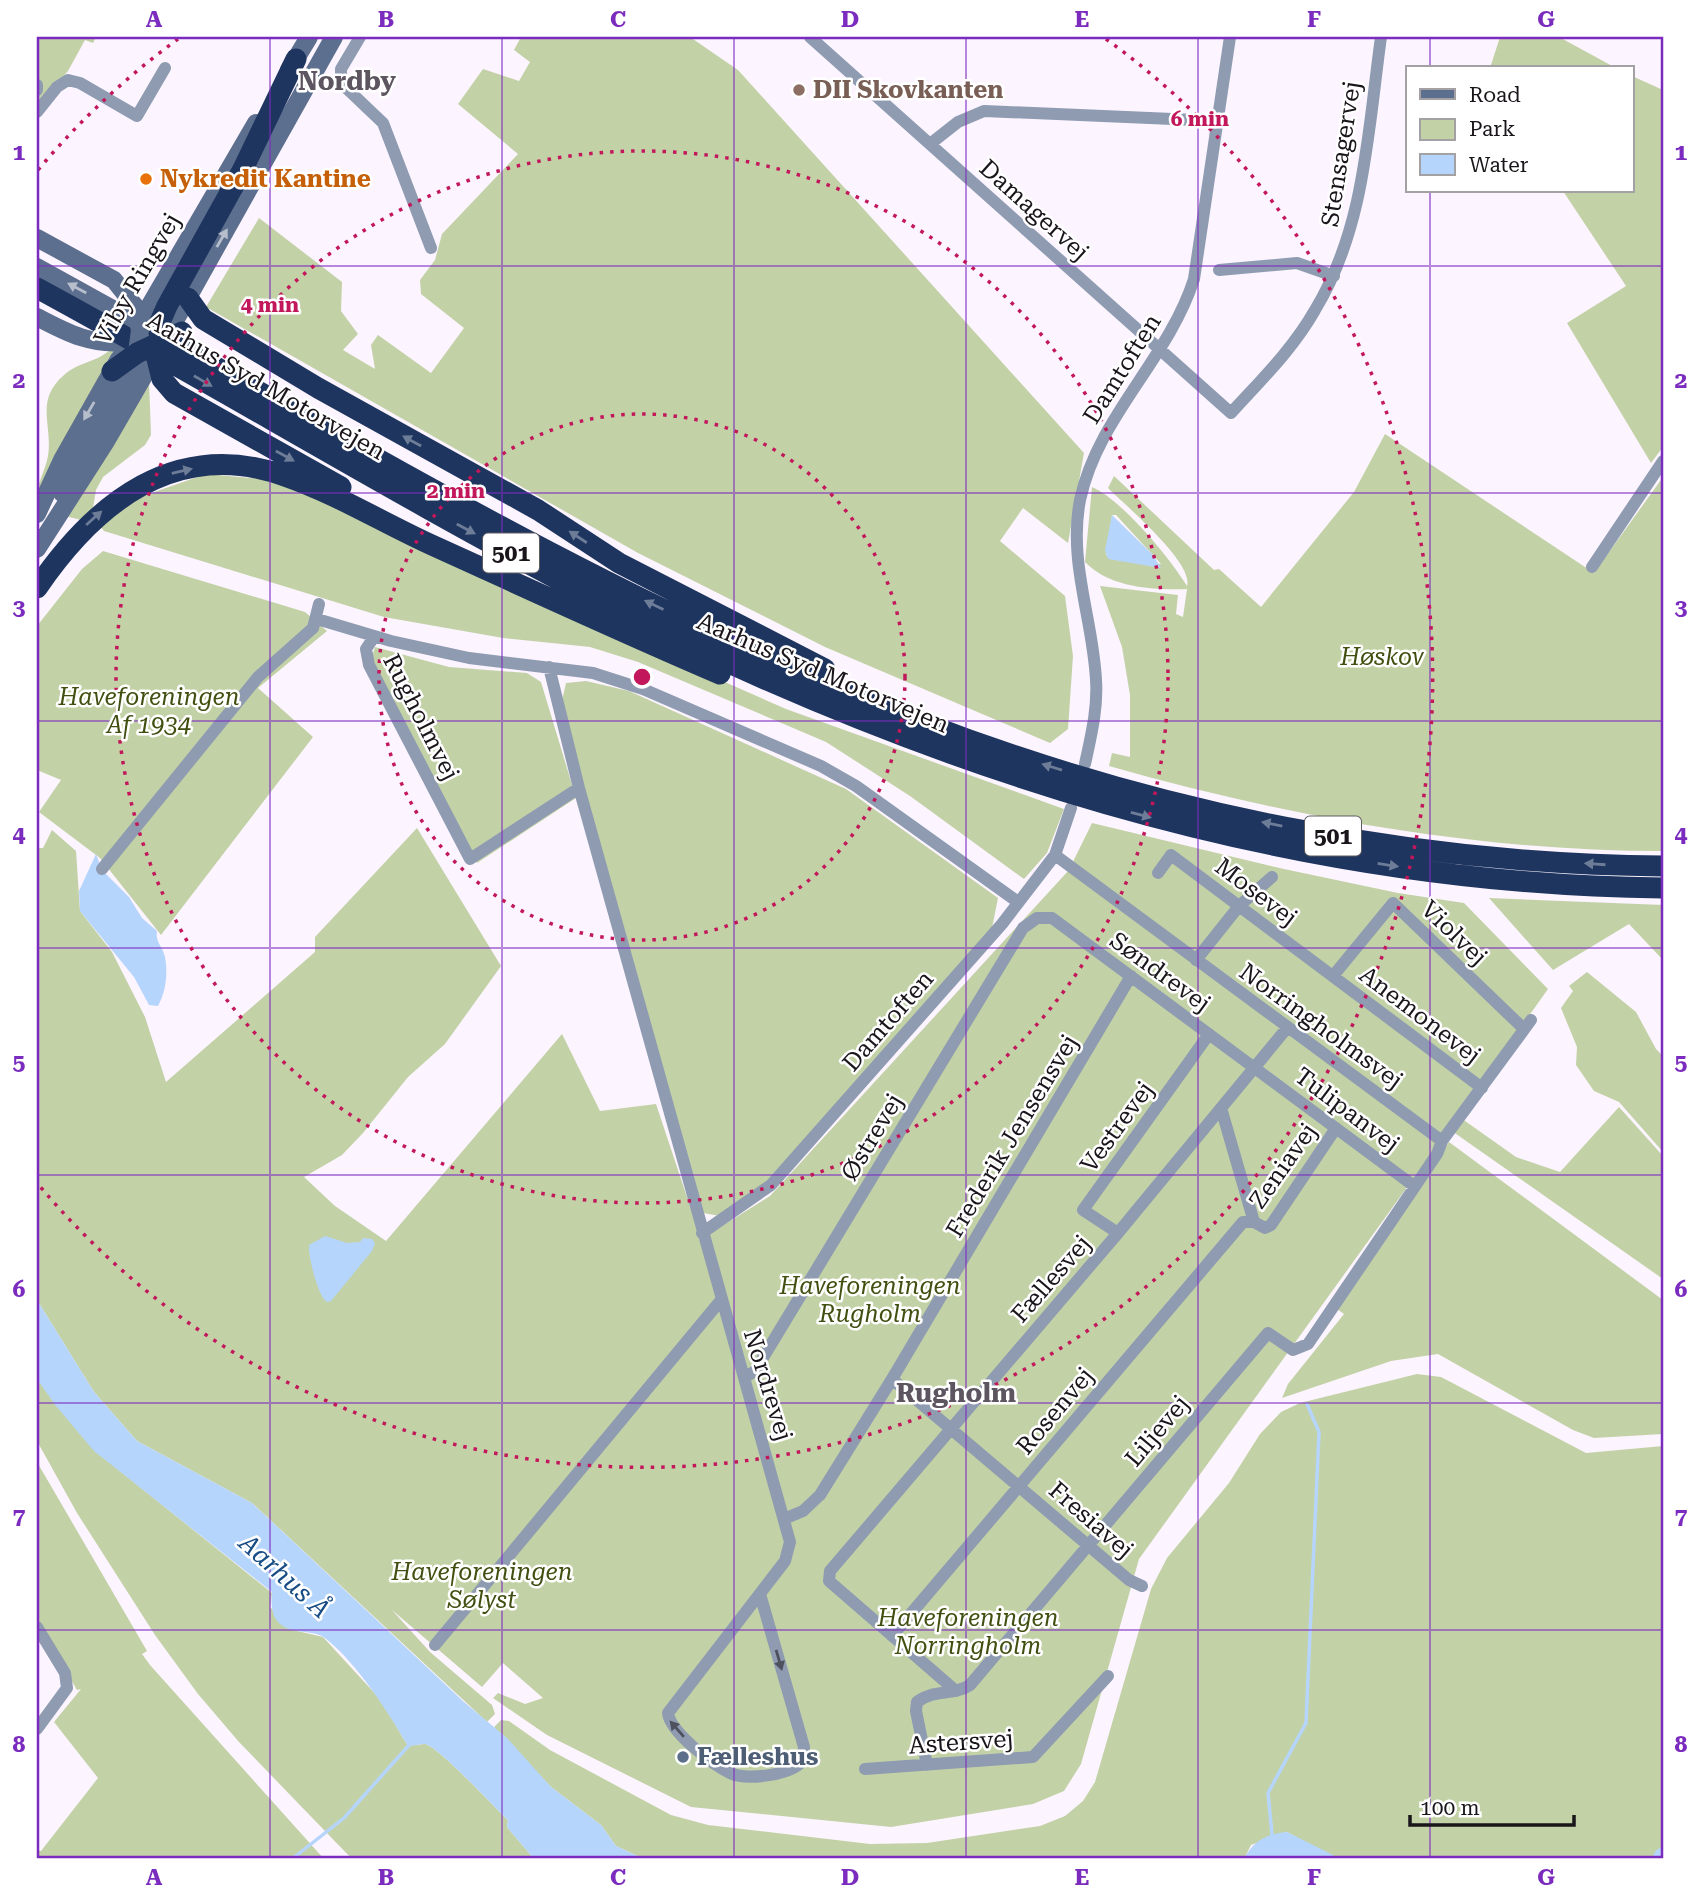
<svg xmlns="http://www.w3.org/2000/svg" width="1700" height="1896" font-family="'Roboto Serif',serif">
  <style>
    .green { fill: #c3d1a6; fill-rule: evenodd }
    .water { fill: #b6d5fc }
    .lines { fill: none; stroke-linecap: round; stroke-linejoin: round }
    .stream { stroke: #b6d5fc; stroke-width: 3.5 }
    .river { stroke: #b6d5fc; stroke-width: 19 }
    .minor { stroke: #8e9bb1; stroke-width: 12 }
    .secondary { stroke: #5d6f8e; stroke-width: 18 }
    .motorway { stroke: #1e355f; stroke-width: 21 }
    .secondary-bridge { stroke: #5d6f8e; stroke-width: 18 }
    .motorway-bridge { stroke: #1e355f; stroke-width: 21 }
    .oneway { fill: #b6becc }
    .oneway2 { fill: #6d7c97 }
    .oneway3 { fill: #4e515e }
    .grid { fill: none; stroke: #7b2cbf; stroke-width: 2; stroke-opacity: 0.55 }
    .ring { fill: none; stroke: #c2185b; stroke-width: 3.5; stroke-dasharray: 3.5 7 }
    .education-dot { fill: #8d6e63; stroke: #fff; stroke-width: 2.5 }
    .food-dot { fill: #e8710a; stroke: #fff; stroke-width: 2.5 }
    .service-dot { fill: #5c6f8a; stroke: #fff; stroke-width: 2.5 }
    .labels { text-anchor: middle; stroke-width: 5; stroke-linejoin: round; paint-order: stroke }
    .shield { fill: #fff; stroke: #5e5b5f; stroke-width: 2 }
    .shield-label { font-size: 23px; font-weight: bold; fill: #19151a }
    .education-label { font-size: 24px; font-weight: bold; fill: #785e54; stroke: #fff; text-anchor: start }
    .street-label { font-size: 24px; fill: #19151a; stroke: #fff }
    .food-label { font-size: 24px; font-weight: bold; fill: #c56008; stroke: #fff; text-anchor: start }
    .park-label { font-size: 24px; font-style: italic; fill: #415011; stroke: #fff }
    .service-label { font-size: 24px; font-weight: bold; fill: #4e5e75; stroke: #fff; text-anchor: start }
    .neighbourhood-label { font-size: 26px; font-weight: bold; fill: #5d555f; stroke: #fff }
    .water-label { font-size: 26px; font-style: italic; fill: #184c85; stroke: #fff }
    .centre { fill: #c2185b; stroke: #fff; stroke-width: 3.5 }
    .ring-label { font-size: 21px; text-anchor: middle; font-weight: bold; fill: #c2185b; stroke: #fff; stroke-width: 5; stroke-linejoin: round; paint-order: stroke }
    .neatline { fill: none; stroke: #7b2cbf; stroke-width: 2.5 }
    .grid-label { font-size: 23px; text-anchor: middle; font-weight: bold; fill: #7b2cbf }
  </style>
  <rect width="100%" height="100%" fill="#fcf4ff"/>
  <!-- green -->
  <path class="green" d="M 37,37 L 96,37 L 93,43 L 85,40 L 68,71 L 37,107 Z
    M 521,37 L 690,37 L 738,70 L 1084,453 L 1068,543 L 1023,508 L 1000,541 L 1065,596 L 1073,656 L 1068,729 L 1050,743 L 825,647 L 638,553 L 206,307 L 259,218 L 342,282 L 341,311 L 358,334 L 343,350 L 375,369 L 371,345 L 378,335 L 431,373 L 464,328 L 421,294 L 420,280 L 435,260 L 442,234 L 518,154 L 458,104 L 483,69 L 519,81 L 530,62 L 514,50 Z
    M 1500,37 L 1559,37 L 1616,68 L 1490,68 Z
    M 1632,76 L 1663,90 L 1663,447 L 1651,463 L 1567,323 L 1626,286 L 1563,191 L 1632,191 Z
    M 111,349 L 116,352 L 37,498 C 37,482 45,472 48,456 C 53,425 34,401 64,375 C 78,362 98,362 111,349 Z
    M 149,380 L 151,435 L 145,445 L 103,477 L 96,490 L 93,508 L 81,520 L 65,516 Z
    M 1385,434 L 1594,573 L 1663,477 L 1663,851 C 1476,851 1289,817 1109,766 L 1112,753 L 1130,757 L 1130,695 L 1122,647 L 1100,586 L 1178,595 L 1176,614 L 1183,617 L 1187,589 C 1153,590 1110,588 1085,562 L 1092,487 C 1122,500 1170,558 1187,586 C 1194,563 1126,506 1108,488 L 1114,476 L 1214,570 L 1219,569 L 1261,607 L 1354,492 ZM 1112,515 L 1116,515 L 1161,564 L 1106,555 Z
    M 206,474 L 282,481 L 525,594 L 786,709 L 1064,809 L 1047,853 L 1024,879 L 910,796 L 826,742 L 638,662 L 590,647 L 503,638 L 384,617 L 104,531 L 100,526 L 140,497 Z
    M 103,551 L 305,612 L 327,631 L 258,688 L 313,737 L 161,935 L 100,858 L 39,812 L 61,780 L 37,770 L 37,626 L 82,569 Z
    M 375,647 L 449,667 L 527,673 L 541,682 L 576,798 L 477,863 L 371,660 Z
    M 586,681 L 629,691 L 846,789 L 998,898 L 992,928 L 768,1185 L 720,1216 L 703,1213 L 561,705 L 566,683 Z
    M 1092,823 L 1284,869 L 1398,893 L 1464,903 L 1548,989 L 1458,1116 L 1516,1157 L 1560,1172 L 1619,1107 L 1663,1156 L 1663,1279 L 1449,1129 L 1139,1559 L 1081,1764 L 1064,1791 L 1033,1804 L 891,1827 L 691,1807 L 547,1735 L 493,1698 L 498,1693 L 525,1704 L 543,1698 L 503,1663 L 482,1687 L 392,1610 L 430,1652 L 492,1705 L 495,1714 L 487,1722 L 252,1503 L 137,1441 L 94,1392 L 37,1300 L 37,848 L 43,848 L 52,830 L 76,851 L 80,911 L 112,952 L 145,1017 L 166,1082 L 315,952 L 315,937 L 417,828 L 501,966 L 445,1044 L 408,1077 L 363,1133 L 342,1155 L 304,1177 L 335,1206 L 386,1241 L 562,1034 L 600,1111 L 656,1104 L 701,1239 L 770,1196 L 1069,870 Z
    M 1489,898 L 1663,905 L 1663,960 L 1629,924 L 1553,970 Z
    M 1587,972 L 1636,1012 L 1656,1049 L 1663,1056 L 1663,1152 L 1619,1102 L 1594,1091 L 1576,1065 L 1577,1047 L 1561,1008 L 1573,991 L 1569,986 Z
    M 1449,1142 L 1663,1300 L 1663,1434 L 1594,1438 L 1573,1430 L 1438,1354 L 1391,1361 L 1282,1398 L 1288,1384 L 1344,1314 L 1337,1309 Z
    M 1417,1374 L 1441,1377 L 1586,1453 L 1663,1446 L 1663,1859 L 1336,1859 L 1287,1832 L 1251,1845 L 1244,1859 L 644,1859 L 616,1846 L 601,1825 L 551,1787 L 494,1727 L 501,1720 L 509,1721 L 550,1750 L 671,1815 L 708,1825 L 870,1844 L 927,1843 L 1040,1826 L 1065,1816 L 1083,1801 L 1095,1782 L 1151,1589 L 1167,1558 L 1229,1483 L 1260,1434 L 1281,1412 L 1300,1403 Z
    M 37,1379 L 95,1451 L 272,1593 L 270,1607 L 293,1630 L 323,1637 L 380,1699 L 408,1746 C 413,1745 420,1744 425,1744 C 439,1747 493,1806 508,1820 L 507,1827 L 534,1859 L 352,1859 L 239,1742 L 198,1694 L 155,1635 L 77,1513 L 37,1441 Z
    M 37,1462 L 147,1651 L 142,1654 L 150,1665 L 324,1859 L 37,1859 L 37,1850 L 41,1851 L 98,1778 L 54,1722 L 81,1689 L 77,1690 L 37,1621 Z"/>
  <!-- water -->
  <path class="water" d="M 1112,515 L 1153,555 L 1161,568 L 1108,559 L 1105,550 Z
    M 96,854 L 102,870 L 129,897 L 142,918 L 157,931 C 155,942 163,947 165,957 C 168,973 166,992 158,1006 L 149,1005 L 134,977 L 80,911 L 79,891 Z
    M 325,1236 L 347,1243 L 360,1242 L 363,1238 L 372,1239 L 375,1243 L 372,1251 L 331,1301 L 327,1302 C 318,1297 308,1256 309,1245 Z
    M 37,1300 L 94,1392 L 137,1441 L 252,1503 L 464,1702 L 507,1738 L 551,1787 L 601,1825 L 616,1846 L 644,1859 L 534,1859 L 507,1827 L 508,1820 C 493,1806 439,1747 425,1744 C 420,1744 413,1746 408,1746 C 388,1712 357,1663 325,1638 C 313,1629 291,1635 279,1623 C 271,1615 271,1603 272,1592 L 94,1451 L 56,1406 L 37,1379 Z
    M 1287,1832 L 1333,1855 L 1336,1859 L 1244,1859 C 1253,1841 1266,1834 1287,1832 Z"/>
  <g class="lines">
    <!-- stream -->
    <path class="stream" d="M 1272,1834 L 1268,1793 L 1306,1723 L 1319,1432 L 1307,1404
      M 292,1859 L 344,1818 L 410,1744"/>
    <!-- river -->
    <path class="river" d="M 1662,1859 L 1663,1857"/>
    <!-- minor -->
    <path class="minor" d="M 360,37 L 341,69 L 341,83 L 383,123 L 431,248
      M 810,37 L 1231,413 C 1261,380 1293,349 1315,310 C 1365,228 1368,130 1381,37
      M 37,85 L 37,90
      M 37,112 L 57,87 L 68,80 L 80,83 L 137,116 L 165,68
      M 930,144 L 958,122 L 984,111 L 1219,121
      M 1219,270 L 1297,263 L 1334,276
      M 1592,567 L 1663,461
      M 317,619 L 391,641 L 469,658 L 593,673 L 643,689 L 821,766 L 856,786 L 1018,902
      M 374,637 L 366,649 L 369,665 L 470,859 L 579,788
      M 549,667 L 579,788 L 790,1542 L 785,1561 L 668,1713 C 670,1732 713,1765 730,1773 C 747,1781 793,1775 803,1760 L 804,1747 L 760,1594
      M 1085,764 C 1091,736 1098,708 1096,680 C 1093,619 1068,562 1080,500 C 1098,416 1168,360 1194,279 L 1230,37
      M 1055,855 L 1442,1141
      M 102,869 L 258,677 L 313,628 L 319,604
      M 1158,873 L 1171,855 L 1482,1088
      M 1196,960 L 1239,906 L 1272,877
      M 1333,976 L 1393,903 L 1524,1029
      M 1221,1108 L 1254,1222 L 1265,1228 L 1271,1225 L 1336,1128
      M 702,1233 L 771,1185 L 1002,924 L 1055,855 L 1071,808
      M 1118,1233 L 1083,1210 L 1209,1034
      M 744,1378 L 755,1371 L 1023,928 L 1037,918 L 1052,918 L 1414,1186
      M 892,1379 L 1129,1580 L 1142,1586
      M 784,1519 L 803,1511 L 820,1495 L 892,1379 L 1131,976
      M 37,1627 L 65,1673 L 67,1688 L 37,1729
      M 892,1636 L 1243,1222 L 1254,1222
      M 435,1645 L 721,1300
      M 956,1691 L 829,1581 L 830,1571 L 1118,1233 L 1287,1028
      M 927,1765 L 916,1711 L 917,1702 C 933,1689 954,1696 970,1685 L 1268,1333 L 1293,1350 L 1308,1344 L 1437,1154 L 1442,1141 L 1531,1020
      M 865,1769 L 1033,1757 L 1108,1676"/>
    <!-- secondary -->
    <path class="secondary" d="M 289,70 L 309,37
      M 37,238 L 114,280 L 134,305
      M 37,267 L 149,329
      M 146,312 L 256,123
      M 37,317 C 67,333 94,347 130,341
      M 172,326 L 334,37
      M 62,493 L 137,353
      M 37,514 L 62,460 L 119,359
      M 37,549 L 105,443 L 156,355"/>
    <!-- motorway -->
    <path class="motorway" d="M 37,288 C 220,387 399,497 584,593 C 922,766 1280,884 1663,888
      M 188,298 L 203,319 L 318,388 L 538,510 L 619,563 L 825,669
      M 157,329 L 167,306 L 243,169 L 296,59
      M 179,346 C 420,484 661,623 921,722 C 1157,813 1410,864 1663,866
      M 156,355 L 162,379 L 174,393 L 341,487
      M 112,371 L 137,353
      M 37,588 C 95,503 176,437 285,476 C 337,494 385,524 434,546 C 529,589 624,633 720,674"/>
    <!-- secondary-bridge -->
    <path class="secondary-bridge" d="M 134,305 L 140,330 L 137,353"/>
    <!-- motorway-bridge -->
    <path class="motorway-bridge" d="M 137,353 L 182,332"/>
  </g>
  <!-- one-way arrows -->
  <defs><path id="oneway-solid" d="M-6-.8H1V-3.2L6.5 0L1 3.2V.8H-6Z" transform="scale(1.75)"/></defs>
  <g class="oneway">
    <use href="#oneway-solid" transform="translate(222 238) rotate(-60)"/>
    <use href="#oneway-solid" transform="translate(77 288) rotate(-152)"/>
    <use href="#oneway-solid" transform="translate(89 411) rotate(120)"/>
  </g>
  <g class="oneway2">
    <use href="#oneway-solid" transform="translate(203 381) rotate(30)"/>
    <use href="#oneway-solid" transform="translate(412 441) rotate(-151)"/>
    <use href="#oneway-solid" transform="translate(285 456) rotate(29)"/>
    <use href="#oneway-solid" transform="translate(182 471) rotate(-13)"/>
    <use href="#oneway-solid" transform="translate(94 518) rotate(-42)"/>
    <use href="#oneway-solid" transform="translate(466 529) rotate(28)"/>
    <use href="#oneway-solid" transform="translate(578 537) rotate(-147)"/>
    <use href="#oneway-solid" transform="translate(654 605) rotate(-154)"/>
    <use href="#oneway-solid" transform="translate(1052 767) rotate(-163)"/>
    <use href="#oneway-solid" transform="translate(1141 815) rotate(15)"/>
    <use href="#oneway-solid" transform="translate(1272 824) rotate(-169)"/>
    <use href="#oneway-solid" transform="translate(1595 864) rotate(-176)"/>
    <use href="#oneway-solid" transform="translate(1388 865) rotate(9)"/>
  </g>
  <g class="oneway3">
    <use href="#oneway-solid" transform="translate(779 1660) rotate(74)"/>
    <use href="#oneway-solid" transform="translate(677 1729) rotate(-131)"/>
  </g>
  <!-- grid -->
  <path class="grid" d="M 270,37 L 270,1859M 502,37 L 502,1859M 734,37 L 734,1859M 966,37 L 966,1859M 1198,37 L 1198,1859M 1430,37 L 1430,68M 1430,191 L 1430,1859M 37,266 L 1663,266M 37,493 L 1663,493M 37,721 L 1663,721M 37,948 L 1663,948M 37,1175 L 1663,1175M 37,1403 L 1663,1403M 37,1630 L 1663,1630"/>
  <!-- distance rings -->
  <g class="ring">
    <circle cx="642" cy="677" r="263"/>
    <circle cx="642" cy="677" r="526"/>
    <path d="M38 170A789 789 0 0 1 178 39M1106 39A789 789 0 1 1 38 1184"/>
  </g>
  <!-- markers -->
  <circle class="education-dot" cx="799" cy="90" r="7"/>
  <circle class="food-dot" cx="146" cy="179" r="7"/>
  <circle class="service-dot" cx="683" cy="1757" r="7"/>
  <g class="labels">
    <!-- shield labels -->
    <g class="shield">
      <rect x="483" y="533.5" width="56" height="39" rx="5"/>
      <rect x="1305" y="816.5" width="56" height="39" rx="5"/>
    </g>
    <g class="shield-label">
      <text x="511" y="561">501</text>
      <text x="1333" y="844">501</text>
    </g>
    <!-- education labels -->
    <g class="education-label">
      <text x="813" y="98">DII Skovkanten</text>
    </g>
    <!-- street labels -->
    <g class="street-label">
      <text transform="translate(1341 154) rotate(-81)" y="8">Stensagervej</text>
      <text transform="translate(1034 210) rotate(42)" y="8">Damagervej</text>
      <text transform="translate(137 279) rotate(-60)" y="8">Viby Ringvej</text>
      <text transform="translate(1122 369) rotate(-58)" y="8">Damtoften</text>
      <text transform="translate(266 386) rotate(30)" y="8">Aarhus Syd Motorvejen</text>
      <text transform="translate(823 673) rotate(23)" y="8">Aarhus Syd Motorvejen</text>
      <text transform="translate(421 717) rotate(63)" y="8">Rugholmvej</text>
      <text transform="translate(1256 892) rotate(37)" y="8">Mosevej</text>
      <text transform="translate(1454 933) rotate(44)" y="8">Violvej</text>
      <text transform="translate(1160 972) rotate(36)" y="8">Søndrevej</text>
      <text transform="translate(1420 1015) rotate(37)" y="8">Anemonevej</text>
      <text transform="translate(888 1021) rotate(-49)" y="8">Damtoften</text>
      <text transform="translate(1321 1026) rotate(36)" y="8">Norringholmsvej</text>
      <text transform="translate(1347 1110) rotate(37)" y="8">Tulipanvej</text>
      <text transform="translate(1117 1127) rotate(-54)" y="8">Vestrevej</text>
      <text transform="translate(1012 1136) rotate(-59)" y="8">Frederik Jensensvej</text>
      <text transform="translate(872 1137) rotate(-59)" y="8">Østrevej</text>
      <text transform="translate(1283 1166) rotate(-55)" y="8">Zeniavej</text>
      <text transform="translate(1051 1279) rotate(-49)" y="8">Fællesvej</text>
      <text transform="translate(768 1385) rotate(73)" y="8">Nordrevej</text>
      <text transform="translate(1055 1411) rotate(-50)" y="8">Rosenvej</text>
      <text transform="translate(1157 1431) rotate(-50)" y="8">Liljevej</text>
      <text transform="translate(1091 1520) rotate(41)" y="8">Fresiavej</text>
      <text transform="translate(961 1742) rotate(-4)" y="8">Astersvej</text>
    </g>
    <!-- food labels -->
    <g class="food-label">
      <text x="160" y="187">Nykredit Kantine</text>
    </g>
    <!-- park labels -->
    <g class="park-label">
      <text x="1382" y="665">Høskov</text>
      <text x="149" y="705">Haveforeningen<tspan x="149" dy="28">Af 1934</tspan></text>
      <text x="870" y="1294">Haveforeningen<tspan x="870" dy="28">Rugholm</tspan></text>
      <text x="482" y="1580">Haveforeningen<tspan x="482" dy="28">Sølyst</tspan></text>
      <text x="968" y="1626">Haveforeningen<tspan x="968" dy="28">Norringholm</tspan></text>
    </g>
    <!-- service labels -->
    <g class="service-label">
      <text x="697" y="1765">Fælleshus</text>
    </g>
    <!-- neighbourhood labels -->
    <g class="neighbourhood-label">
      <text x="347" y="90">Nordby</text>
      <text x="956" y="1402">Rugholm</text>
    </g>
    <!-- water labels -->
    <g class="water-label">
      <text transform="translate(285 1576) rotate(42)" y="9">Aarhus Å</text>
    </g>
  </g>
  <circle cx="642" cy="677" r="10" class="centre"/>
  <g class="ring-label">
    <text x="1200" y="126">6 min</text>
    <text x="270" y="312">4 min</text>
    <text x="456" y="498">2 min</text>
  </g>
  <!-- border -->
  <rect width="1700" height="1896" fill="none" stroke="#ffffff" stroke-width="77"/>
  <!-- legend -->
  <rect x="1406" y="66" width="228" height="126" fill="#ffffff" stroke="#a3a1a3" stroke-width="2"/>
  <rect x="1420" y="89" width="35" height="10" fill="#5d6f8e" stroke="#a3a1a3" stroke-width="2"/>
  <text x="1469" y="102" font-size="21" fill="#19151a">Road</text>
  <rect x="1420" y="119" width="35" height="21" fill="#c3d1a6" stroke="#a3a1a3" stroke-width="2"/>
  <text x="1469" y="136" font-size="21" fill="#19151a">Park</text>
  <rect x="1420" y="154" width="35" height="21" fill="#b6d5fc" stroke="#a3a1a3" stroke-width="2"/>
  <text x="1469" y="172" font-size="21" fill="#19151a">Water</text>
  <!-- scale -->
  <path d="M1410 1815v10h164v-10" fill="none" stroke="#19151a" stroke-width="3.5"/>
  <text x="1420" y="1815" font-size="21" fill="#19151a" stroke="#ffffff" stroke-width="5" paint-order="stroke">100 m</text>
  <rect x="38" y="38" width="1624" height="1819" class="neatline"/>
  <g class="grid-label">
    <text x="154" y="27">A</text>
    <text x="386" y="27">B</text>
    <text x="618" y="27">C</text>
    <text x="850" y="27">D</text>
    <text x="1082" y="27">E</text>
    <text x="1314" y="27">F</text>
    <text x="1546" y="27">G</text>
    <text x="19" y="160">1</text>
    <text x="1681" y="160">1</text>
    <text x="19" y="388">2</text>
    <text x="1681" y="388">2</text>
    <text x="19" y="615">3</text>
    <text x="1681" y="615">3</text>
    <text x="19" y="842">4</text>
    <text x="1681" y="842">4</text>
    <text x="19" y="1070">5</text>
    <text x="1681" y="1070">5</text>
    <text x="19" y="1297">6</text>
    <text x="1681" y="1297">6</text>
    <text x="19" y="1524">7</text>
    <text x="1681" y="1524">7</text>
    <text x="19" y="1752">8</text>
    <text x="1681" y="1752">8</text>
    <text x="154" y="1885">A</text>
    <text x="386" y="1885">B</text>
    <text x="618" y="1885">C</text>
    <text x="850" y="1885">D</text>
    <text x="1082" y="1885">E</text>
    <text x="1314" y="1885">F</text>
    <text x="1546" y="1885">G</text>
  </g>
</svg>
